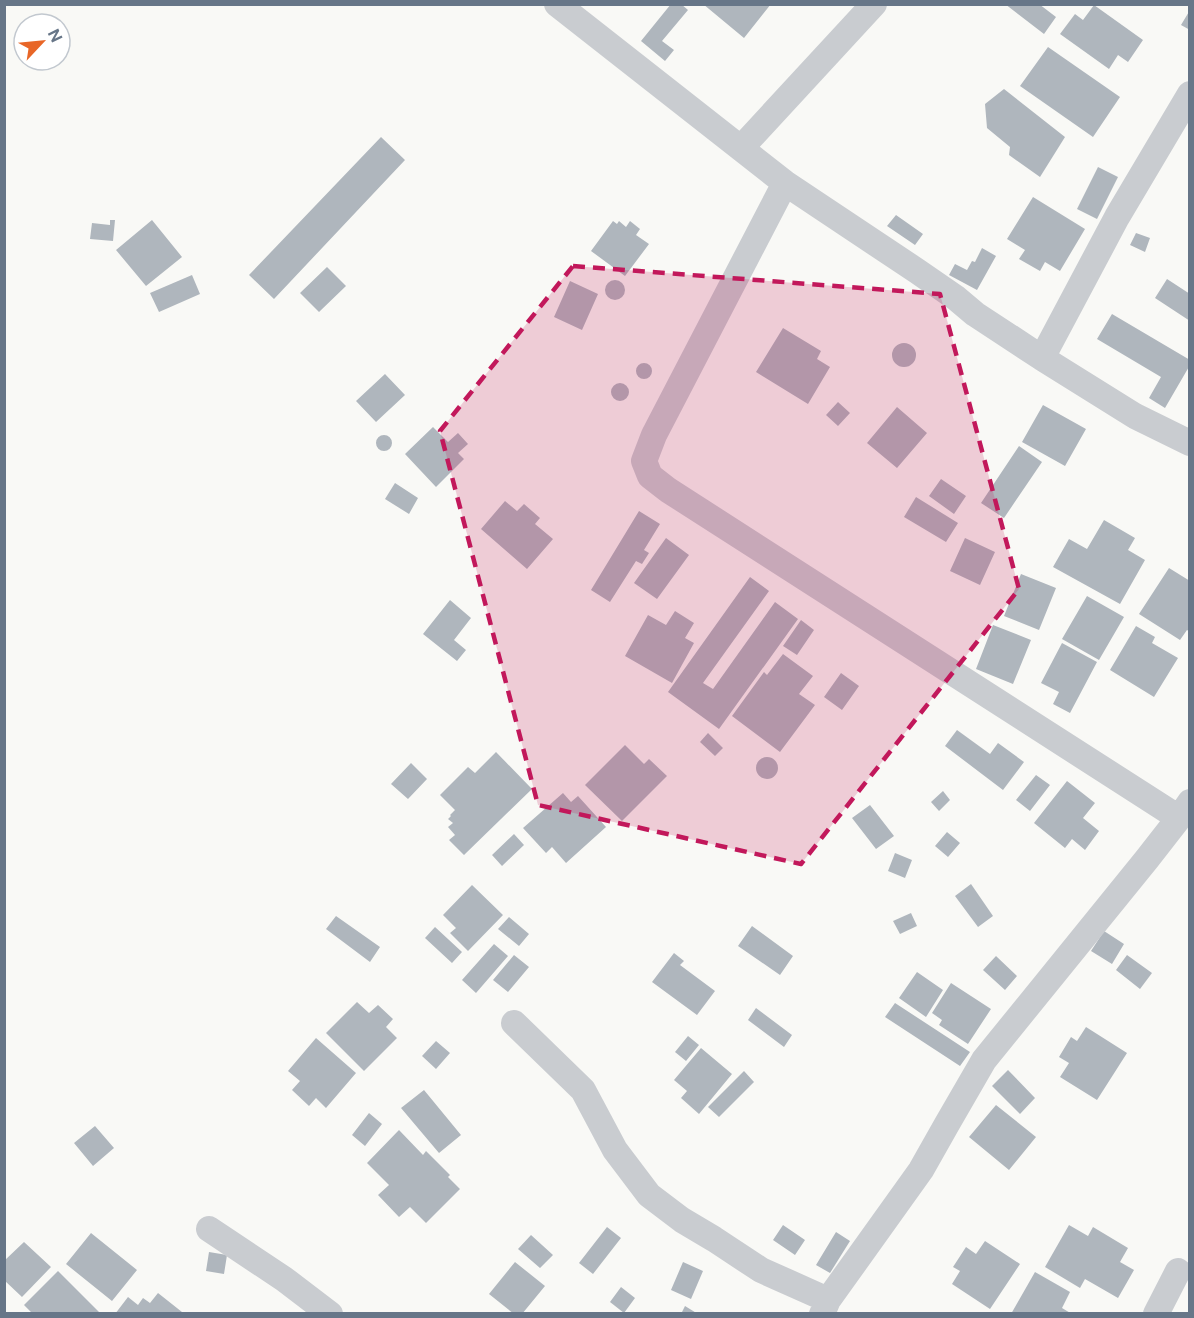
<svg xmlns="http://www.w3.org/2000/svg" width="1194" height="1318" font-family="'Public Sans',sans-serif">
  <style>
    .building { fill: #afb6bd }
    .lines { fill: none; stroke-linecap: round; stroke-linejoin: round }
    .street { stroke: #c9ccd0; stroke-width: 26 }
    .marked { fill: #c2185b; fill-opacity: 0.2; stroke: #c2185b; stroke-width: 4.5; stroke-dasharray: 12 8; stroke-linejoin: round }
  </style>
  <rect width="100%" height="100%" fill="#f9f9f6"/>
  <!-- building -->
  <path class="building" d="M 671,4 L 681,4 L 688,10 L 662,41 L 674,50 L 665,61 L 641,41 Z
    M 703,4 L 771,4 L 744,38 Z
    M 1005,4 L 1039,4 L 1056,17 L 1044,34 Z
    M 1094,5 L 1143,40 L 1128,62 L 1118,55 L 1109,69 L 1060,34 L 1075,14 L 1083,20 Z
    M 1190,10 L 1190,30 L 1181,25 Z
    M 1048,47 L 1120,97 L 1093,137 L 1020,86 Z
    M 1004,89 L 1065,137 L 1040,177 L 1009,155 L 1010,147 L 987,128 L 985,104 Z
    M 381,137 L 405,160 L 274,299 L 249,275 Z
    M 1098,167 L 1118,177 L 1097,219 L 1077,209 Z
    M 1033,197 L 1085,229 L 1060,271 L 1045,262 L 1040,271 L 1019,259 L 1025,250 L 1007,239 Z
    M 896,215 L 923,234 L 915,245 L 887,226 Z
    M 110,220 L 115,220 L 113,241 L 90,239 L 92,223 L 110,225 Z
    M 152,220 L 182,257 L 146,286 L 116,250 Z
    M 613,221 L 617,224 L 619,221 L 626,227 L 630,221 L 640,229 L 636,235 L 649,244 L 625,276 L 591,251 Z
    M 1136,233 L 1150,238 L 1145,252 L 1130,245 Z
    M 982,248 L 996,256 L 977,290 L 949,275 L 955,264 L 967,270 L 972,261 L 975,262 Z
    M 327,267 L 346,286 L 319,312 L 300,293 Z
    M 192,275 L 200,294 L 159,312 L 150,293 Z
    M 1167,279 L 1190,294 L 1190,321 L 1155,298 Z
    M605 290a10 10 0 1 1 20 0a10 10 0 1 1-20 0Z
    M 570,281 L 598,294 L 582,330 L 554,317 Z
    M 1112,314 L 1190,360 L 1190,365 L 1165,408 L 1149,398 L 1161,377 L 1097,339 Z
    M 783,328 L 821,351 L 817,359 L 830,367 L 808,404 L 756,372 Z
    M892 355a12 12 0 1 1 24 0a12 12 0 1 1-24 0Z
    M636 371a8 8 0 1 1 16 0a8 8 0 1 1-16 0Z
    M 385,374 L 405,395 L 376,422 L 356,401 Z
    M611 392a9 9 0 1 1 18 0a9 9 0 1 1-18 0Z
    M 838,402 L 850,413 L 838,426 L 826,415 Z
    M 1043,405 L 1086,429 L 1065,466 L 1022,442 Z
    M 897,407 L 927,433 L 897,468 L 867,443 Z
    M 433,427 L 448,442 L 458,433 L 468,444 L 458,453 L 464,459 L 436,487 L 405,454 Z
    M376 443a8 8 0 1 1 16 0a8 8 0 1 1-16 0Z
    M 1019,446 L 1042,462 L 1004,518 L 981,503 Z
    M 941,479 L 966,496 L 954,514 L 929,496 Z
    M 395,483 L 418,498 L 409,514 L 385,499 Z
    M 916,497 L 958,523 L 946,542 L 904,517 Z
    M 505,501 L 517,511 L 524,504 L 540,518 L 535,524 L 553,539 L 527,569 L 481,529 Z
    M 639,511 L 660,524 L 644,550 L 649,553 L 642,564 L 636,561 L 610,602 L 591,590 Z
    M 1104,520 L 1135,538 L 1128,550 L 1145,560 L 1120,604 L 1053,567 L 1069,539 L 1087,549 Z
    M 666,538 L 689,555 L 657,599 L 634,583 Z
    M 965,538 L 995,552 L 980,585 L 950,571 Z
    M 1169,568 L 1190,581 L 1190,632 L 1187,630 L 1180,640 L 1139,614 Z
    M 1021,574 L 1056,588 L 1039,630 L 1004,616 Z
    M 750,577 L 769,591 L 703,683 L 713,689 L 775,602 L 798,619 L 719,729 L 668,692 Z
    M 1087,596 L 1124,617 L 1099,660 L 1062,639 Z
    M 450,600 L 471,618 L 454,640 L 466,650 L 457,661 L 423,634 Z
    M 675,611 L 694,623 L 685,638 L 694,643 L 672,683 L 625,656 L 648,615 L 666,625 Z
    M 801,620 L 814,630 L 797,655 L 783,646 Z
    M 993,625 L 1031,640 L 1013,684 L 976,669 Z
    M 1136,626 L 1155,637 L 1152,643 L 1178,658 L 1154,697 L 1110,670 Z
    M 1062,643 L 1097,662 L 1070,713 L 1053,704 L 1059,692 L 1041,683 Z
    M 783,654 L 813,676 L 799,694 L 815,705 L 780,752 L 732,716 L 764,672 L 767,675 Z
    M 841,673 L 859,686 L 842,710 L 824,697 Z
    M 957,730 L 990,754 L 998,743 L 1024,762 L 1003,790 L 945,746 Z
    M 708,733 L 723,748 L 715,756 L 700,742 Z
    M 625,745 L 644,764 L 649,759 L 667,776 L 622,821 L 585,785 Z
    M 496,752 L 532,789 L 464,855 L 449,840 L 455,835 L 448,827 L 453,823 L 448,819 L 451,816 L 450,815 L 455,810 L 440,795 L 468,767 L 475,773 Z
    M756 768a11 11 0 1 1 22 0a11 11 0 1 1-22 0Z
    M 411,763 L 427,779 L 408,799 L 391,784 Z
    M 1036,775 L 1050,785 L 1030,811 L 1016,800 Z
    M 1067,781 L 1095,803 L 1083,818 L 1099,831 L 1085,850 L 1072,839 L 1065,848 L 1034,823 Z
    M 943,791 L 950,800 L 939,811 L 931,802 Z
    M 563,793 L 571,802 L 578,796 L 606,827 L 566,863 L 552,847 L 546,853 L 523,828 Z
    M 870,805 L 894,836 L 876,849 L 852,818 Z
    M 947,832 L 960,843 L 948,857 L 935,846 Z
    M 514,834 L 524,845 L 502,866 L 492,855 Z
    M 895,853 L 912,860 L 905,878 L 888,871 Z
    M 971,884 L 993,916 L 978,927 L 955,896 Z
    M 472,885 L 503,915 L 468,951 L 450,933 L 456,928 L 443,915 Z
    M 911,913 L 917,926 L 900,934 L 893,921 Z
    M 336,916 L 380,947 L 370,962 L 326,929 Z
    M 509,917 L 529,934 L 519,946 L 498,929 Z
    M 752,926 L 793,956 L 780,975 L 738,946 Z
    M 435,927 L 462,952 L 452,963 L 425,938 Z
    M 1104,931 L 1124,944 L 1112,964 L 1091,951 Z
    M 494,944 L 508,956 L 476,993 L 462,980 Z
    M 674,953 L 684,961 L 680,965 L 715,991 L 697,1015 L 652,982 Z
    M 514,955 L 529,967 L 508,992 L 493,980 Z
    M 1127,955 L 1152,973 L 1140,989 L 1116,970 Z
    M 996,956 L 1017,976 L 1005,990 L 983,970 Z
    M 917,972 L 943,990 L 926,1017 L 899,998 Z
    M 951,983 L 991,1009 L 968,1044 L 939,1025 L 942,1020 L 932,1013 Z
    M 357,1002 L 369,1013 L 378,1005 L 393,1019 L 386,1027 L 397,1038 L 364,1071 L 326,1033 Z
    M 895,1003 L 970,1052 L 960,1066 L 885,1017 Z
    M 756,1008 L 792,1035 L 784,1047 L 748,1020 Z
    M 1086,1027 L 1127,1053 L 1097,1100 L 1060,1077 L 1069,1063 L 1059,1057 L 1071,1037 L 1077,1041 Z
    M 688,1036 L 699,1045 L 686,1061 L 675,1052 Z
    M 316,1038 L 356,1073 L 326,1108 L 316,1098 L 309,1106 L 292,1090 L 300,1081 L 288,1071 Z
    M 436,1041 L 450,1053 L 436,1069 L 422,1056 Z
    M 701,1048 L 732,1074 L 699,1114 L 681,1098 L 687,1091 L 674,1080 Z
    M 1008,1070 L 1035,1098 L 1020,1114 L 992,1086 Z
    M 744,1071 L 754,1082 L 719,1117 L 708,1107 Z
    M 424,1090 L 461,1135 L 439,1153 L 401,1108 Z
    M 996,1105 L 1036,1137 L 1009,1170 L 969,1137 Z
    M 369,1113 L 382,1124 L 365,1146 L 352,1135 Z
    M 95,1126 L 114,1148 L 93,1166 L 74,1143 Z
    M 399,1130 L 423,1155 L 426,1151 L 450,1175 L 448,1177 L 460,1189 L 426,1223 L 410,1207 L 399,1217 L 378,1195 L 389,1185 L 367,1163 Z
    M 783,1225 L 805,1240 L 795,1255 L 773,1240 Z
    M 1069,1225 L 1088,1236 L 1093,1227 L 1128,1248 L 1120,1262 L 1134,1270 L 1118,1298 L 1085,1279 L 1080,1288 L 1045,1267 Z
    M 607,1227 L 621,1238 L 593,1274 L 579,1263 Z
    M 836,1232 L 850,1241 L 830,1273 L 816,1265 Z
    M 91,1233 L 137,1270 L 112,1301 L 66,1264 Z
    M 531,1235 L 553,1255 L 540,1268 L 518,1249 Z
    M 985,1241 L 1020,1264 L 990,1309 L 952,1284 L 960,1271 L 953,1267 L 966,1247 L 976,1254 Z
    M 24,1242 L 51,1267 L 22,1297 L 4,1280 L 4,1261 Z
    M 209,1252 L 227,1255 L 224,1274 L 206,1271 Z
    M 515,1262 L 545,1286 L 522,1314 L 514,1314 L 489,1294 Z
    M 683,1262 L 703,1271 L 691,1299 L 671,1290 Z
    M 58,1271 L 101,1314 L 33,1314 L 24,1305 Z
    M 1035,1272 L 1070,1292 L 1062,1308 L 1072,1314 L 1011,1314 Z
    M 621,1287 L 635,1298 L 624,1313 L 610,1302 Z
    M 158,1293 L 182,1312 L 181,1314 L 115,1314 L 128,1297 L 138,1305 L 143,1298 L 150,1303 Z
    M 685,1306 L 698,1314 L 681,1314 Z"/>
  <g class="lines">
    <!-- street -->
    <path class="street" d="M 557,4 L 785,183 L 917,271 L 956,298 L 975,314 L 1042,358 L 1135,416 L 1190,443
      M 741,148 L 874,4
      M 785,183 L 654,435 L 644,461 L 650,476 L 668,490 L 1179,818
      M 1042,358 L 1117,217 L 1190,94
      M 514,1023 L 583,1090 L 615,1150 L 649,1195 L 682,1220 L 714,1239 L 761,1270 L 828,1300 L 822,1314
      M 209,1229 L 284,1279 L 330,1314
      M 828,1300 L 921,1170 L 947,1124 L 984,1060 L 1147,859 L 1179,818 L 1190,802
      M 1156,1314 L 1178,1271"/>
  </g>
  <!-- marked area -->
  <path class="marked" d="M 573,266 L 940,294 L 1019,589 L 801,864 L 538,805 L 440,431 Z"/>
  <!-- border -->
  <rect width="1194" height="1318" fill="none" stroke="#677688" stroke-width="12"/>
  <!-- north arrow -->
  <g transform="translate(42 42) rotate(64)"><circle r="28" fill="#ffffff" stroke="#c2c8cf" stroke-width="1.5"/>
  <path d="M0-4.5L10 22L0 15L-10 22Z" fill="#e86627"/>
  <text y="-9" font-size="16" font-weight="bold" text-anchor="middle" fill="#677688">N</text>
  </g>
</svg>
